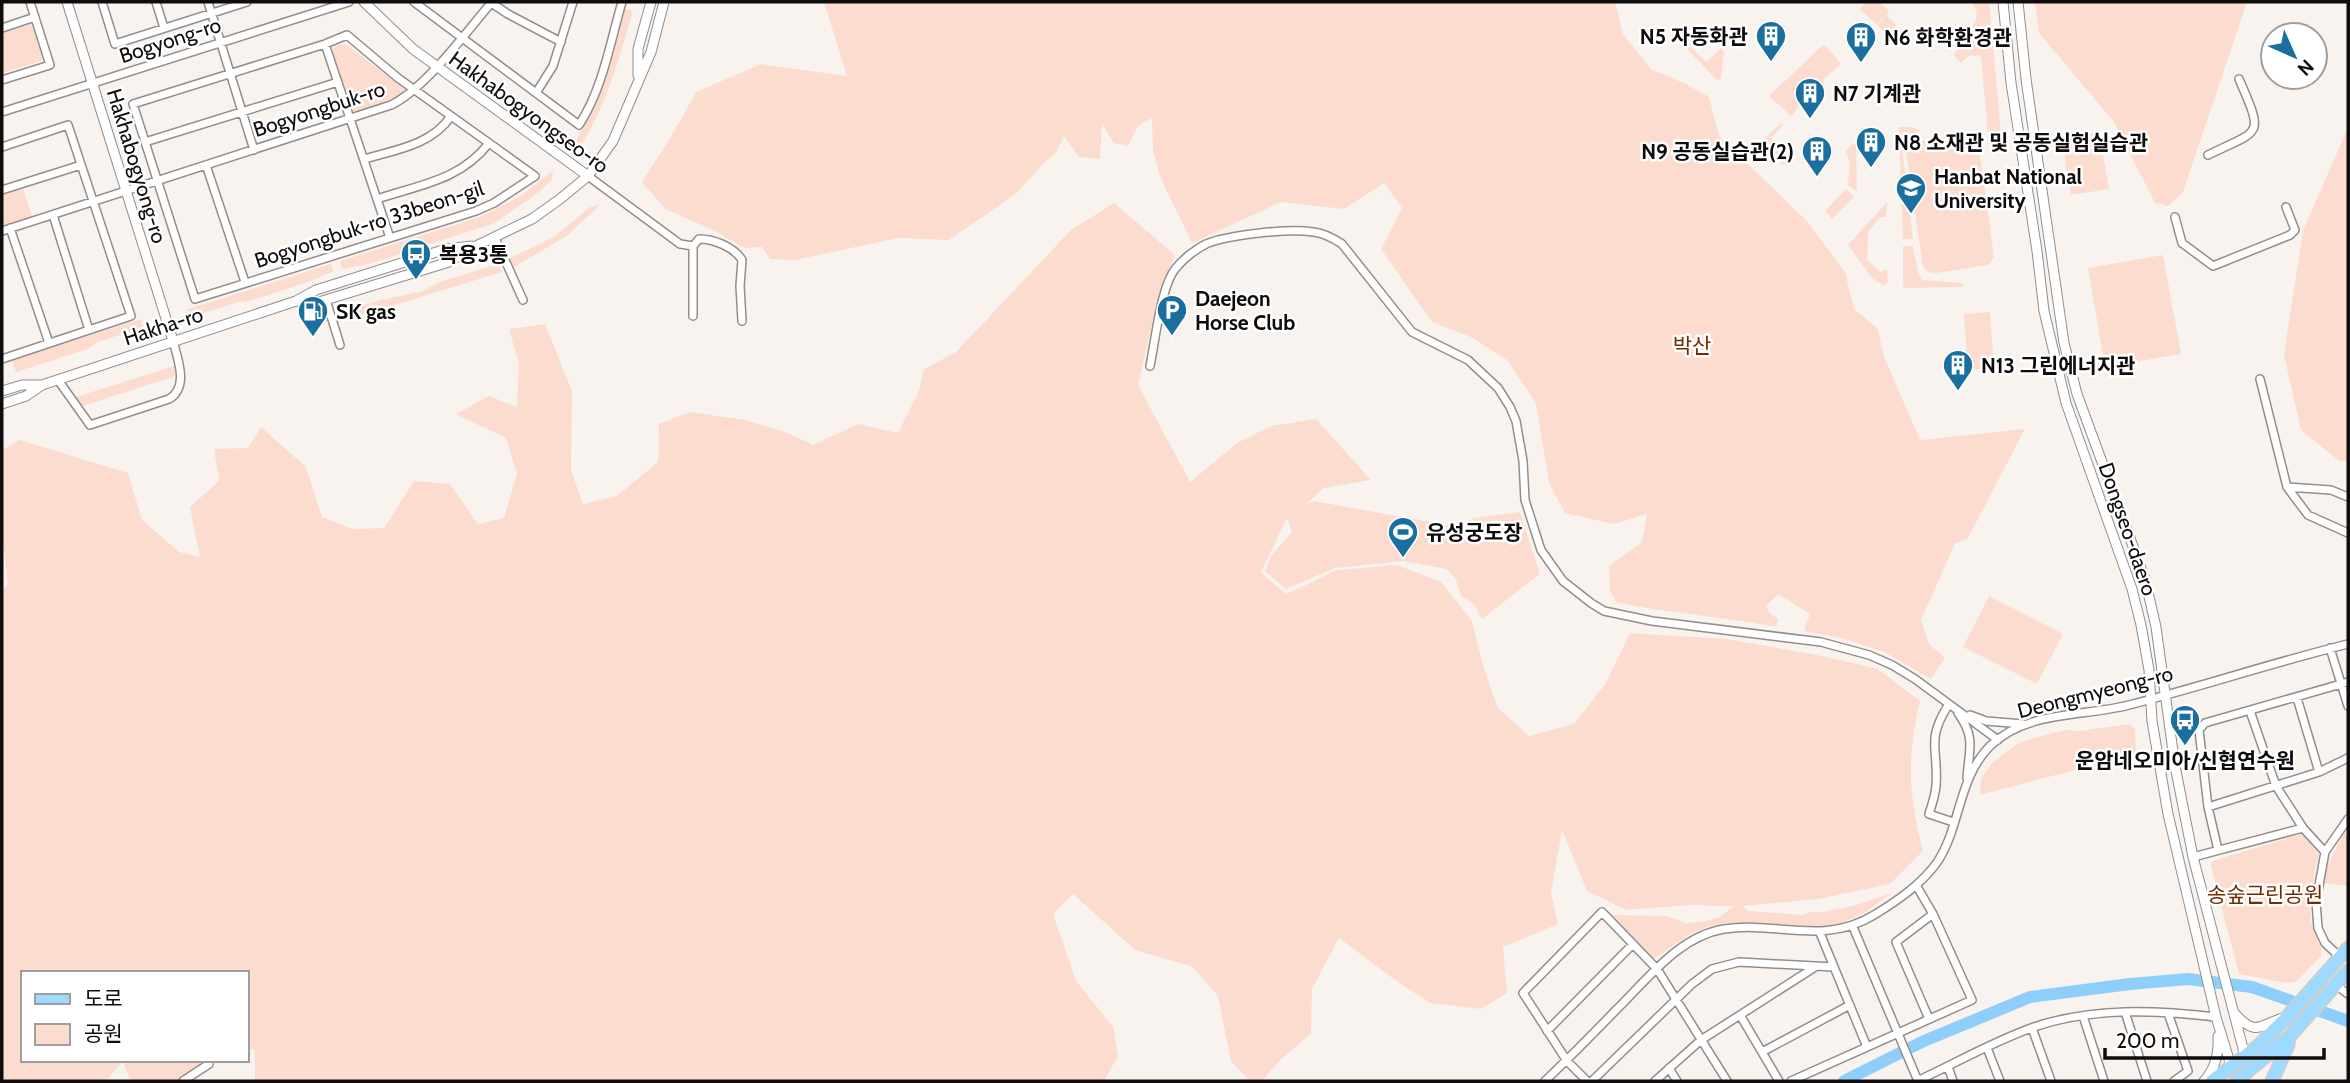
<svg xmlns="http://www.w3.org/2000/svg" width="2350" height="1083" font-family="Cabin,'Noto Sans KR',sans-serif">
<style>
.green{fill:#fcdcce}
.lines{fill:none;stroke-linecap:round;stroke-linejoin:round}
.river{stroke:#8ecefb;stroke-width:12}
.minor-casing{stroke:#938e8b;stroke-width:10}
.tertiary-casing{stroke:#938e8b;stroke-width:11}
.primary-casing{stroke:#cfcece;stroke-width:15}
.minor{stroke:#fff;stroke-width:7}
.tertiary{stroke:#fff;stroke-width:9}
.primary{stroke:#9ed9ff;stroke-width:12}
.labels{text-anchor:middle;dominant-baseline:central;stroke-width:5;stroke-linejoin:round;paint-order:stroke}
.poi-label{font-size:21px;font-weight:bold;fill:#0e0c0c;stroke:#fff;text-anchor:start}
.street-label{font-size:21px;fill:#0e0c0c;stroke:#fff}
.park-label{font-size:21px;fill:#752a00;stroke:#fff}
</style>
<rect width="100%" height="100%" fill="#f9f3f0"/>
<path class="green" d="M824 2H1615L1623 34 1651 69 1686 84 1709 97 1719 136 1807 221 1845 272 1854 309 1877 328 1885 359 1920 440 2025 429 1968 538 1955 544 1921 620 1929 644 1945 658 1931 679 1884 652 1845 639 1804 631 1810 614 1778 594 1766 606 1769 613 1778 619 1776 627C1723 616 1669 614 1616 602L1610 591 1609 566 1642 542 1647 514 1614 524 1565 513 1549 483 1536 403 1507 360 1471 337 1432 322 1381 249 1402 208 1384 183 1344 209 1281 202 1192 243 1161 179 1153 150 1152 118 1138 126 1128 146 1114 143 1102 124 1100 159 1079 157 1064 136 1056 153 1043 164 1017 193 949 240 898 238 795 260 770 259 762 247 744 248 713 230 665 209 642 182 672 135 696 92 761 64 847 76Z
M1867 2H1880L1889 11 1887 15 1896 25 1890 37 1877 25 1886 15 1876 24 1860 9Z
M1972 2H1989L2001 132 1988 134 1981 57 1970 55 1961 63 1953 55 1959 47 1955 43C1968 31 1985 20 1972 2Z
M2035 2H2247L2183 192 2168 206 2155 203 2114 122 2039 33Z
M623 8 633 11C619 58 607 105 580 147L572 148 591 113 602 85Z
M31 24 44 56 41 61 2 73V33Z
M1692 38 1695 41 1690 46 1706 62 1721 48 1724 52 1721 79 1717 80 1685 47Z
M343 44 347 45 404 89 400 99 356 115 351 114 331 53 335 46Z
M1823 45 1826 46 1841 64 1823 80 1824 85 1817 93 1812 91 1791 116 1769 96Z
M1781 123 1783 125 1771 138 1790 158 1783 165 1768 150 1772 146 1765 138Z
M1899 127H1912L1921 131C1912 134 1904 137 1902 148L1913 239H1903Z
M2348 128V461H2339L2301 430 2284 355 2303 230Z
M2099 132 2109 189 2071 195 2062 139Z
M1968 133 1978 140 1994 257 1988 265 1936 273 1928 272 1923 266 1906 152 1909 146 1917 142Z
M1853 144H1856L1857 191 1848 185 1850 163 1846 151Z
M553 171 552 180 539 192 495 223 372 263 342 269 340 261 480 217 519 197Z
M23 189 33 218 2 228V195Z
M1846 189 1854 197 1832 219 1825 211Z
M1887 202 1886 217H1881L1868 232 1867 260 1881 272 1887 269 1888 282 1884 286 1872 278 1848 245Z
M1114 203 1175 255 1156 306 1138 385 1190 482 1237 443 1271 426 1316 419 1371 480 1324 488 1306 504 1314 501 1462 528 1473 518 1520 512 1540 574 1482 619 1474 604 1461 596 1456 580 1447 569 1403 561 1335 568 1286 589 1265 571 1271 556 1292 532 1287 518 1261 572 1286 594 1337 570 1397 565 1441 582 1472 621 1483 666 1498 708 1529 736 1574 724 1606 683 1630 633 1726 639 1822 656 1878 669 1920 701C1907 758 1908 794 1923 851L1890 884 1818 899 1743 906 1748 911 1803 915 1811 912H1821L1853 906 1892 893 1866 912 1838 925 1819 927 1726 923 1707 927 1690 934 1654 959 1609 915 1667 916 1685 923 1702 922 1720 917 1734 906 1690 905 1626 910 1587 891 1562 830 1551 893 1558 924 1503 947 1507 993 1481 1009 1430 1003 1395 980 1339 938 1312 989 1311 1034 1279 1061 1262 1081H1250L1231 1061 1218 996 1193 967 1135 950 1073 894 1053 914 1076 981 1113 1027 1118 1056 1104 1081H255V1050L247 1048V973H23V1060H204L186 1081H130L123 1061 106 1081H2V591L8 584 2 535V450L20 440 128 473 142 520 179 552 200 557 190 507 219 481 214 449 248 448 261 427 306 467 322 517 352 529 384 528 414 481 450 484 478 524 504 518 517 474 506 438 456 414 489 396 517 407 519 364 509 329 545 324 572 391 571 470 583 504 617 496 658 462 659 424 690 412 745 420 788 433 813 445 858 424 898 433 919 391 923 370 956 352 1071 230Z
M600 205 567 236 512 268 508 259 554 237 590 207Z
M1903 246H1913L1918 273 1922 280 1963 283 1964 287 1906 288 1903 286Z
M2163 255 2181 354 2105 367 2088 268Z
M331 264 334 271 311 281 250 301 239 302 196 315 185 310Z
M498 264 502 272 336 323 334 315 377 301 423 291 439 282Z
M1990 312 1994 368 1968 370 1964 314Z
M142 319 143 327 98 342 88 349 16 372 12 360Z
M174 366 175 376 77 408 73 398Z
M1989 596 2063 634 2037 684 1963 647Z
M2129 724 2135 729 2136 754 1980 795 1981 779 1992 763 2020 742 2065 730 2080 731Z
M2344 833 2348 837V886L2323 883 2326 868Z
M2302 834 2319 855 2315 869 2310 903 2311 922 2321 948V956L2297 981 2286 983 2239 974 2211 866 2212 861Z"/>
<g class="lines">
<path class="river" d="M1844 1081 1924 1041 2030 997 2130 984 2188 979 2252 987 2348 1021"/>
<g class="minor-casing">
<path id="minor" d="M102 2 115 44 247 2
M156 2 164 28
M208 2 254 150
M414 2 579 125C603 88 610 43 622 2
M490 2 508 14 561 42
M2 28 35 17
M347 35 398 78 535 176 494 203 476 211 195 299 133 104 325 44Z
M325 44 390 238
M2 80 50 65 30 2
M536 93 553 66 573 2
M2 112 349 2
M145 142 338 82
M2 147 68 125 131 316 2 359
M2208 155C2262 129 2264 137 2239 79
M364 159C395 150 432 145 451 116
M206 165 245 282
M588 176 680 244 693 246
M2 190 81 165
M377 199C419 185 461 180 489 143
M53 215 89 330
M2175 217 2182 243 2213 266 2290 235 2295 230 2286 207
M10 228 49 343
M2 231 391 105C426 88 466 32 492 2
M495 238 523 300
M326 300 340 345
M693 316V246L699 239C714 239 734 247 742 260L740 286 742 321
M1150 366C1155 342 1161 285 1176 268 1183 259 1196 249 1206 244 1227 235 1290 228 1313 232 1324 233 1333 238 1342 244L1412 332 1468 360 1498 388 1510 407 1516 421 1523 461 1525 500 1541 550 1563 581 1591 603 1604 611 1652 621 1821 642 1869 655 1892 665 1915 679 1998 740
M2260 379 2287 487 2308 515 2348 533
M58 380 90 425 169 399C189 387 178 360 173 341
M2287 487 2331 490 2348 497
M2330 648 2348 706
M2297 698 2319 772
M1949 704C1925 741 1939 749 1936 786 1935 796 1932 805 1929 814L1953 822
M2250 711 2276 786 2303 828 2325 852
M1958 713C1976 738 1969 749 1967 778
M1970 715 1986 721 2023 724
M2208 807 2319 772 2348 758
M2218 850 2208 807 2199 730 2205 723 2348 682
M2193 857 2303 828
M1853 927 1918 1081
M1820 933 1867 1047
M2340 957 2325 943 2318 928 2316 902 2325 852 2348 819
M2336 985 2348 994
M2125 1012 2147 1081
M2168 1013 2188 1071 2174 1081
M1740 1015 1779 1081
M2083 1016 2104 1081
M1929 1019 1896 942 1933 914
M2032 1028 2051 1081
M1547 1031 1633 944
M1987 1048 2000 1081
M1762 1052 1850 1005
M1948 1067 1953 1081
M1669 1068 1677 1081
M183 1081 209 1064
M1545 1081C1569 1058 1593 1034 1616 1010 1647 980 1679 936 1724 929 1778 921 1823 946 1874 915 1897 901 1922 884 1938 861 1961 825 1958 778 1990 746 2027 710 2083 717 2129 705 2203 686 2275 662 2348 644
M1587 1081 1567 1061 1523 993 1602 912 1657 969 1727 1081
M1592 1081 1692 984 1712 969 1739 962 1834 967
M1655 1081 1701 1040 1815 967
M1791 1081 1972 1000 1933 914 1916 885
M1917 1081C1956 1063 1994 1041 2034 1027 2093 1007 2156 1010 2216 1017"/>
</g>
<g class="tertiary-casing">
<path id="tertiary" d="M67 2 173 341
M364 2 413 49 588 176
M2003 2 2011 83 2037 251 2044 311 2066 403 2132 589 2141 625 2149 670 2152 721 2168 814 2216 1017 2231 1066
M2018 2 2026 79 2064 343 2077 394 2145 579 2156 627 2175 766 2193 857 2245 1056
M638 75V49L651 2
M296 301 319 302 449 262 476 246 532 219 560 199 588 176 613 141 651 52 664 2
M2 391 22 385H42
M2 404 26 396 42 385 296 301 316 290 446 249 471 246
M2235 1014C2257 1038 2260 1024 2286 1017
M2204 1081C2216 1068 2219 1053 2218 1036"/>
</g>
<g class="primary-casing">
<path id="primary" d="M2212 1081 2258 1046 2287 1017 2348 948
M2236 1081 2289 1037 2348 971
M2272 1081 2288 1045 2289 1037"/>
</g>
<use href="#minor" class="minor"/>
<use href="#tertiary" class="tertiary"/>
<use href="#primary" class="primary"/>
</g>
<defs>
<g id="building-pin" transform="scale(1.575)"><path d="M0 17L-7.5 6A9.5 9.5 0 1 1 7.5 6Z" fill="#1a6f9f" stroke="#fff"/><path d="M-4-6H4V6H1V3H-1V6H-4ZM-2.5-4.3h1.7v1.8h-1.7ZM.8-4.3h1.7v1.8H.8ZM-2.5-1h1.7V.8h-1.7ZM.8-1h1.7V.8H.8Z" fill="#fff"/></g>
<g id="university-pin" transform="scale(1.575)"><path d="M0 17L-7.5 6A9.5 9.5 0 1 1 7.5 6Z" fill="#1a6f9f" stroke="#fff"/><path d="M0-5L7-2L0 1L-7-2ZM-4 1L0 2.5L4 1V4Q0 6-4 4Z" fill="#fff"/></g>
<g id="bus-pin" transform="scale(1.575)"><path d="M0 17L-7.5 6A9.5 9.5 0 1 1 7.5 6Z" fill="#1a6f9f" stroke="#fff"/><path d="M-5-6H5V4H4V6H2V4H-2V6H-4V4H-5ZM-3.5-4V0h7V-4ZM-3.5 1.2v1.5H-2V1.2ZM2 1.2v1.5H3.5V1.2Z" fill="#fff"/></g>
<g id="parking-pin" transform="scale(1.575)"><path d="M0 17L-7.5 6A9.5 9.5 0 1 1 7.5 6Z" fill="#1a6f9f" stroke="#fff"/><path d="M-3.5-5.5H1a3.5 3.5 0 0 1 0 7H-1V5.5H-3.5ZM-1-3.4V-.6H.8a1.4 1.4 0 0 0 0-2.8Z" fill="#fff"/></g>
<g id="fuel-pin" transform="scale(1.575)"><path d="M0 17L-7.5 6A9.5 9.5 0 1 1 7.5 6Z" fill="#1a6f9f" stroke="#fff"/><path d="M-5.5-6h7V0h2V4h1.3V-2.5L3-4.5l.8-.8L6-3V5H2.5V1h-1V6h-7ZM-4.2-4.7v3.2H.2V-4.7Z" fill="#fff"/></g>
<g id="stadium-pin" transform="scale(1.575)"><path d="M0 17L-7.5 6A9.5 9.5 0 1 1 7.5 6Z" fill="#1a6f9f" stroke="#fff"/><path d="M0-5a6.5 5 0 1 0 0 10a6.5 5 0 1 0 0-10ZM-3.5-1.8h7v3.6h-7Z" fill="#fff"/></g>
</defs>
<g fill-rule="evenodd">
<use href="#building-pin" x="1771" y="36"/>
<use href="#building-pin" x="1861" y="37"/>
<use href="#building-pin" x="1810" y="93"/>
<use href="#building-pin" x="1871" y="142"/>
<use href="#building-pin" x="1817" y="151"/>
<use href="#university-pin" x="1911" y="188"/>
<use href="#bus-pin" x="416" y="254"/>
<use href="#parking-pin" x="1172" y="310"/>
<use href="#fuel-pin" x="313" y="311"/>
<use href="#building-pin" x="1958" y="365"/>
<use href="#stadium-pin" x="1403" y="532"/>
<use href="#bus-pin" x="2185" y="720"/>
</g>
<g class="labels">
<g class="poi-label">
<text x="1748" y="36" text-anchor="end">N5 자동화관</text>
<text x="1884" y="37">N6 화학환경관</text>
<text x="1833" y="93">N7 기계관</text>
<text x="1894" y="142">N8 소재관 및 공동실험실습관</text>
<text x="1794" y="151" text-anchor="end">N9 공동실습관(2)</text>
<text x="1934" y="176">Hanbat National<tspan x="1934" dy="24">University</tspan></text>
<text x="439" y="254">복용3통</text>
<text x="1195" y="298">Daejeon<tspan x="1195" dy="24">Horse Club</tspan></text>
<text x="336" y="311">SK gas</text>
<text x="1981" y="365">N13 그린에너지관</text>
<text x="1426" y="532">유성궁도장</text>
<text x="2185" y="760" text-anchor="middle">운암네오미아/신협연수원</text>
</g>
<g class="street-label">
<text transform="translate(170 40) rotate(-18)">Bogyong-ro</text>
<text transform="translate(319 109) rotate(-18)">Bogyongbuk-ro</text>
<text transform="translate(529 112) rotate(36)">Hakhabogyongseo-ro</text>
<text transform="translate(137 166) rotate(73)">Hakhabogyong-ro</text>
<text transform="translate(369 224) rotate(-18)">Bogyongbuk-ro 33beon-gil</text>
<text transform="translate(163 326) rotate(-18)">Hakha-ro</text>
<text transform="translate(2128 529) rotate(71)">Dongseo-daero</text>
<text transform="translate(2095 692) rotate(-14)">Deongmyeong-ro</text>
</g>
<g class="park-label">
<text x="1692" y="345">박산</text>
<text x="2265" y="894">송숲근린공원</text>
</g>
</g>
<rect width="2350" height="1083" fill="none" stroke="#0e0c0c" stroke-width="7"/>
<rect x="21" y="971" width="228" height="91" fill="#ffffff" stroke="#9f9e9e" stroke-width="2"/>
<rect x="35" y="994" width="35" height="10" fill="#9ed9ff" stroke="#9f9e9e" stroke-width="2"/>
<text x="84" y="1006" font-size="21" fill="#0e0c0c">도로</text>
<rect x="35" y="1024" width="35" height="21" fill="#fcdcce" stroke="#9f9e9e" stroke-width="2"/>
<text x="84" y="1041" font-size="21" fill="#0e0c0c">공원</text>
<g transform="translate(2294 56) rotate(135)"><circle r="33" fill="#ffffff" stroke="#9f9e9e" stroke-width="2"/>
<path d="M0-5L12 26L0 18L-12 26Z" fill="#1a6f9f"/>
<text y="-10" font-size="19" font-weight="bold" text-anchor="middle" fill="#0e0c0c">N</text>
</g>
<path d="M2105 1048v10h219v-10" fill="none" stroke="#0e0c0c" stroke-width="3.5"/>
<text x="2116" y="1048" font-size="21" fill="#0e0c0c" stroke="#ffffff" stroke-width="5" paint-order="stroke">200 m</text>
</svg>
